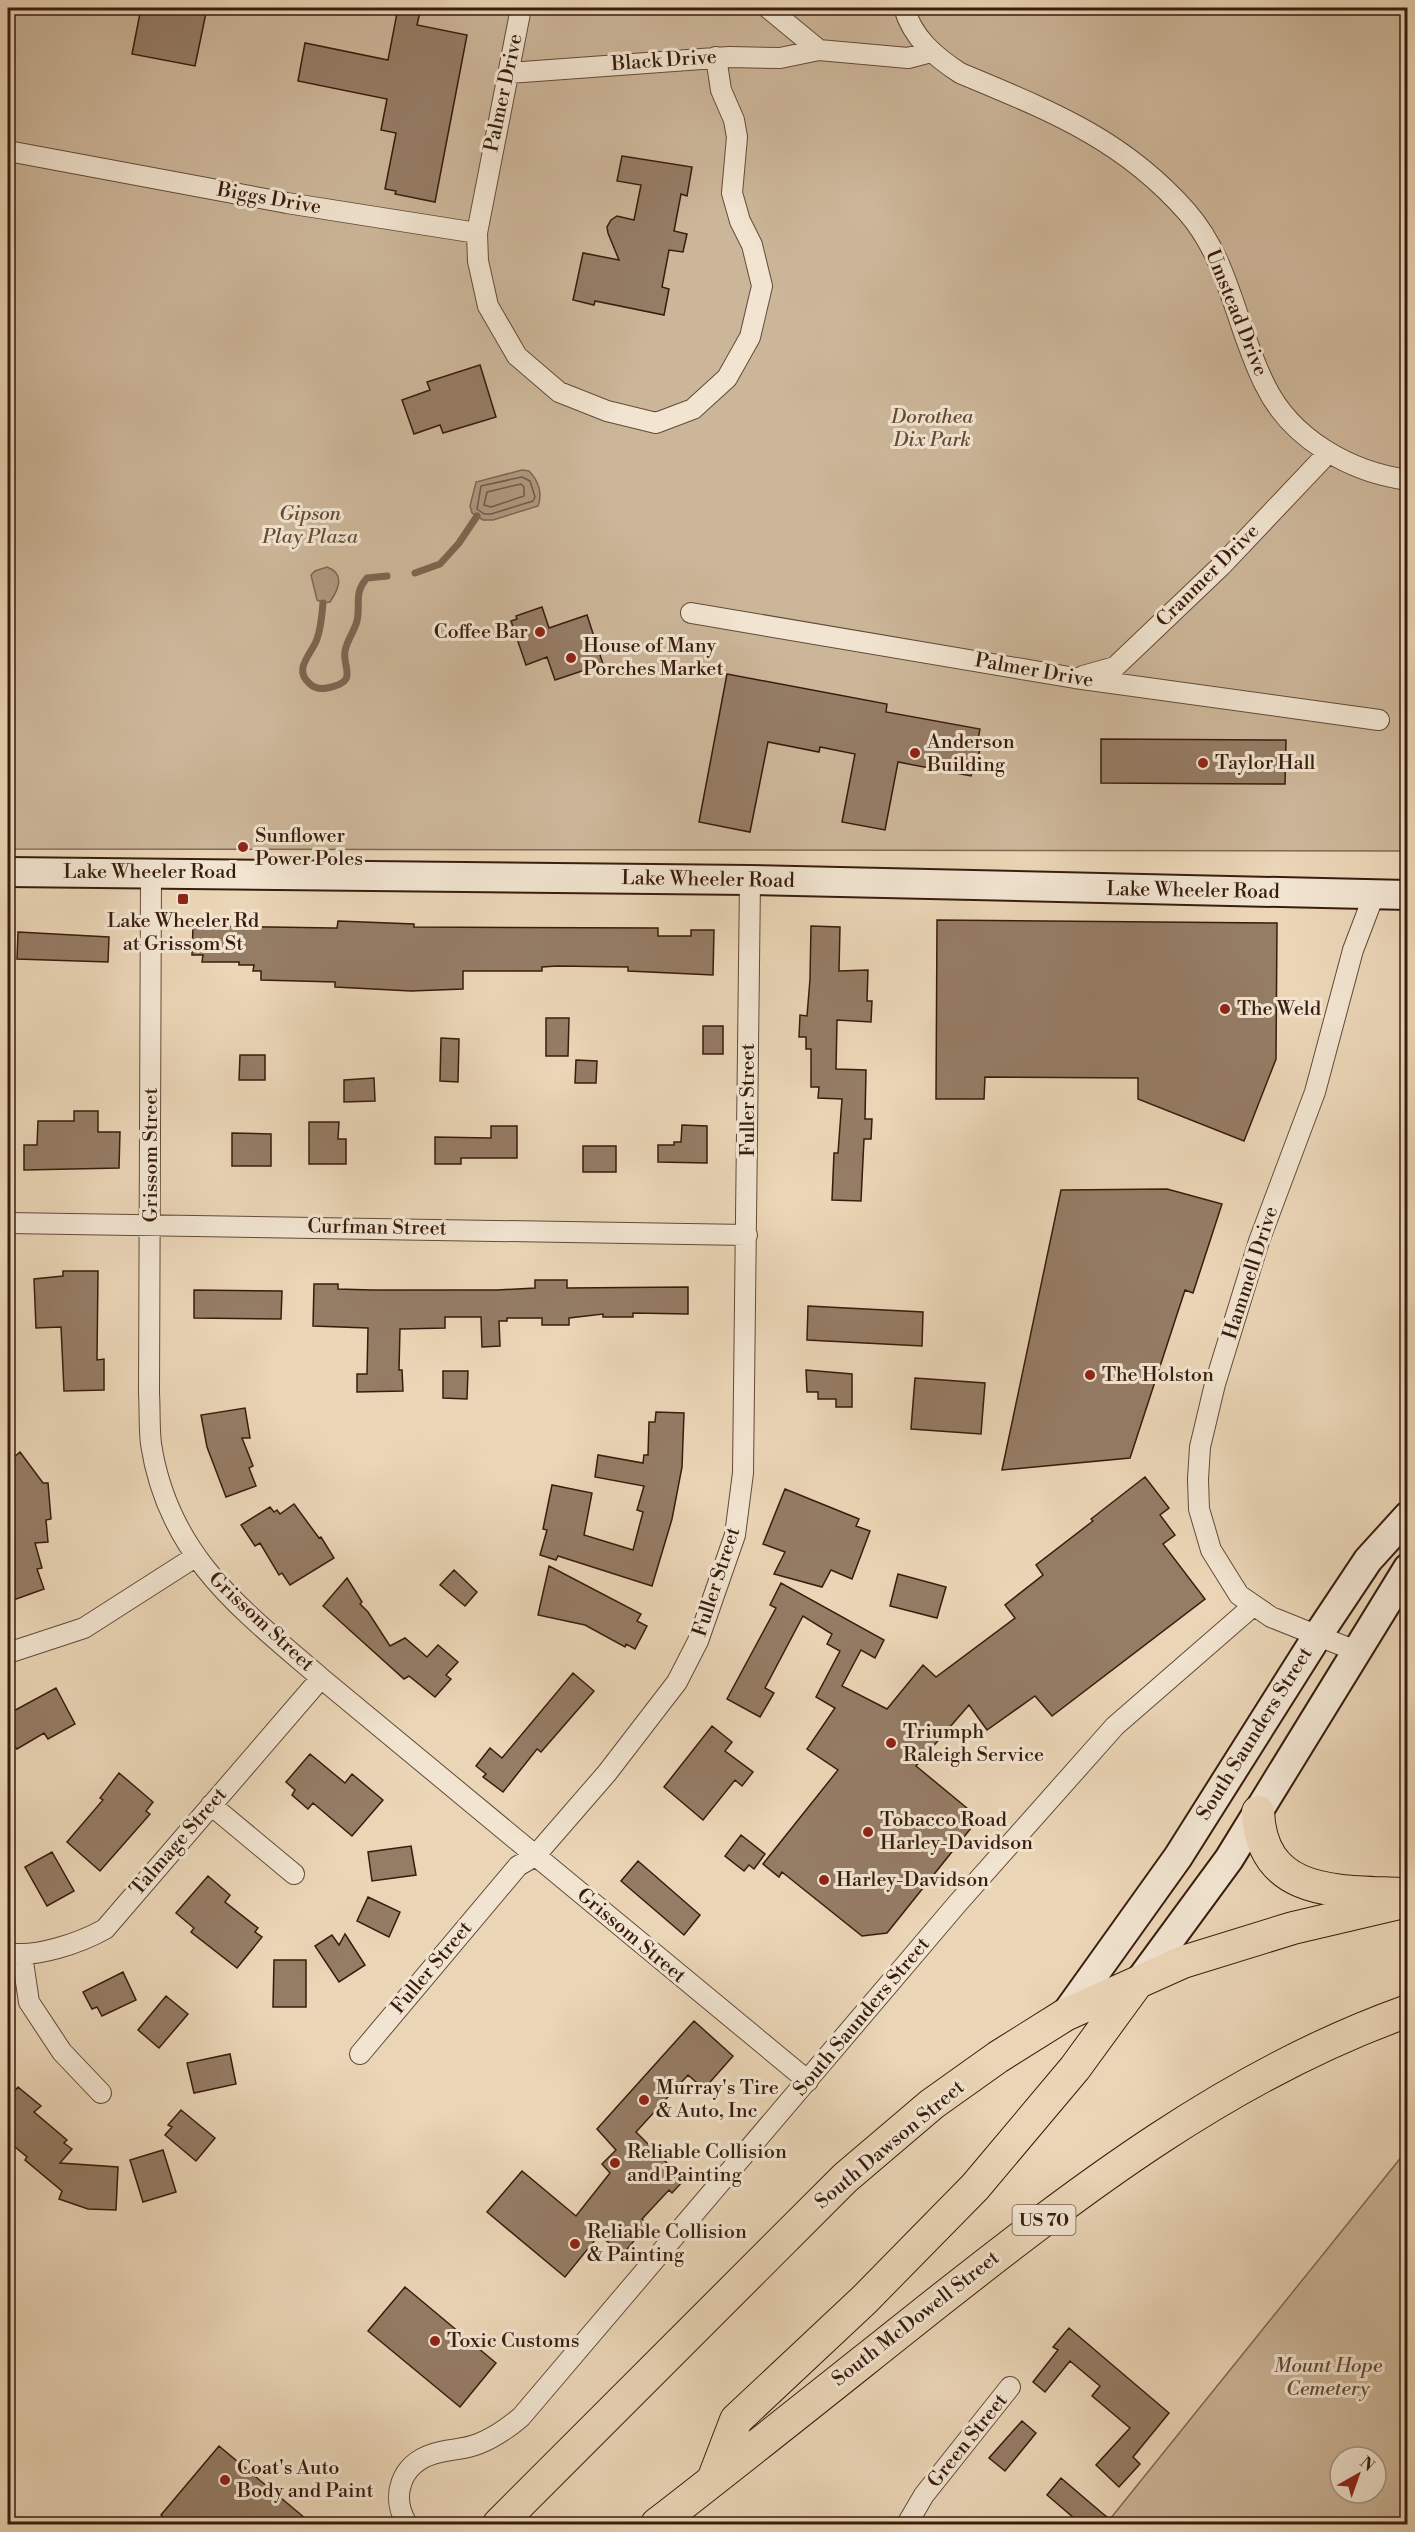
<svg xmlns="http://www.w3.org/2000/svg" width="1415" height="2532" font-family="'Libre Bodoni',serif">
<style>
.green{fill:#ccb699;stroke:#826953;stroke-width:1.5;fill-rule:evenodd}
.water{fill:#ad967d;stroke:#7e6550;stroke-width:1.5}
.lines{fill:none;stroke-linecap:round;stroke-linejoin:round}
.shore{stroke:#725945;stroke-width:1.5}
.stream{stroke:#7e6550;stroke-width:7}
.building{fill:#957c65;stroke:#381c0d;stroke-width:1.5}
.street-casing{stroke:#644a37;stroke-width:22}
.secondary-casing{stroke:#381c0d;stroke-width:32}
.primary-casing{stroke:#381c0d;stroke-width:34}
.street{stroke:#f1e4d0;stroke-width:20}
.secondary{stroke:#f1e4d0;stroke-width:28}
.primary{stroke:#ead5b6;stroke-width:32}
.poi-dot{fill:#8f2418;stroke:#f1e4d0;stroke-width:2}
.labels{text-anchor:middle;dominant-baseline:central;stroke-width:6;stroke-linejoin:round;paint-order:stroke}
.shield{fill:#f1e4d0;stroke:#705848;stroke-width:1.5}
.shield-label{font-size:18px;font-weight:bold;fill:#381c0d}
.street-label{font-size:20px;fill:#381c0d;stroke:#f1e4d0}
.park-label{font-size:20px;font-style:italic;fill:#644a37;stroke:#f1e4d0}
.poi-label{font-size:20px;fill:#381c0d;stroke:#f1e4d0;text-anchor:start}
</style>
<rect width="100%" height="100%" fill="#ead5b6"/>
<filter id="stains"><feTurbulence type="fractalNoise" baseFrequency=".00333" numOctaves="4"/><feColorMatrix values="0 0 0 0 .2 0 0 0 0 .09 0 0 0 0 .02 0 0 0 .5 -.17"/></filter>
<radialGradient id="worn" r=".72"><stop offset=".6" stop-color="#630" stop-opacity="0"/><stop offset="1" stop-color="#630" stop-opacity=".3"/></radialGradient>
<path class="green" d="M8 8H1407V851L8 849Z
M1407 2150V2524H1106ZM1340 2457H1376V2493H1340Z"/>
<path class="water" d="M522 470 529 471C538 480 543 493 538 506L493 520H483L472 513 470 506 476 482Z
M327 567C346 574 338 590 330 602L323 603 317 600 311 575 315 571Z"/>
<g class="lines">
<path class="shore" d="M522 477 530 481 535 497 533 501 491 514H484L477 509 481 486Z
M521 484 524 487V496L491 507 484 505 487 492Z"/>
<path class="stream" d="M415 573 440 564 459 543 477 516
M323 603C322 616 321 628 317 639 312 654 292 669 310 684 314 688 321 689 327 688 360 682 342 668 345 651 347 640 354 632 357 621 361 604 353 594 367 578L387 576"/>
</g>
<path class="building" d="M141 8H207L195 66 132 54Z
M398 8H421L417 25 467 35 435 202 395 194 396 191 385 189 396 133 381 130 387 99 298 81 305 43 388 60Z
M622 156 692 167 687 196 681 194 674 231 687 234 683 252 669 250 662 287 669 289 664 315 595 301 594 305 573 300 583 253 619 260 608 233 607 227 611 220 617 216 634 220 641 185 617 181Z
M480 365 496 417 443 433 440 425 414 434 402 400 430 390 427 382Z
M542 607 549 628 587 615 603 664 555 680 547 657 526 665 511 621 517 619 516 616Z
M727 674 887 704 886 712 980 729 978 739H982L976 768H973L971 776 898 762 885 830 842 822 855 754 820 747 819 752 768 742 750 832 699 822Z
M1101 739 1286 740 1285 784 1101 783Z
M937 920 1277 923 1276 1059 1244 1141 1138 1099V1078L985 1077 984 1099H936Z
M338 921 414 924V927L658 928V936H691V930H714L713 975 628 971V967L557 966 542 967V971H463V989L411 991 335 987V982L261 980V971H253L254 965H239V962H202L203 955H192L193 926 334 928H337Z
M811 926 840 927 839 971 868 970 867 1001H872L871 1022 837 1020 836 1069 866 1070 865 1119H872L871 1139H864L861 1201 832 1200 834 1153H838L842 1099 818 1098 819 1087H811V1049H806V1037H799L800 1015 807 1016 810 979Z
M18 932 109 937 108 962 17 959Z
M546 1018H569L568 1056H546Z
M703 1026H723V1054H703Z
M441 1038 459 1039 458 1082 440 1081Z
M240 1055H265V1080H239Z
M576 1060 597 1061 596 1083H575Z
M374 1078 375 1101 344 1102V1080Z
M74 1111H98V1132H120L119 1168 24 1170V1145H37L38 1121H74Z
M309 1122H339L338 1139H346V1164H309Z
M682 1125 707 1126V1163L658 1162V1145H674V1142H681Z
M491 1126H517V1158H461V1164H435V1137L491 1138Z
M232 1133 271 1134V1166H232Z
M583 1146H616V1172H583Z
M1167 1189 1222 1204 1193 1293 1185 1290 1130 1458 1002 1470 1061 1190Z
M63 1271H98L97 1360 104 1359V1390L64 1391 61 1327 36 1328 34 1279 63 1276Z
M535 1280H567V1288L688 1287V1314L633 1313V1317H603V1314L569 1318V1325H542V1318H507V1321H499L500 1346 482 1347 481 1317H445V1328L400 1329 399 1370H402L403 1391 357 1392V1374H367L368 1328 313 1326 314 1284H338V1289L372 1290H497L535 1288Z
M194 1290 282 1291 281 1319 194 1318Z
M808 1306 923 1312 922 1346 807 1340Z
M806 1370 852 1374V1407H836V1399H818V1392H807Z
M443 1371H468L467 1399 443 1398Z
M915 1378 985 1383 981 1434 911 1429Z
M245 1408 250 1438H242L253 1466 249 1468 256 1486 226 1497 207 1447 201 1415Z
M656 1412 684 1413 682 1467 672 1519 652 1586 558 1556 556 1560 540 1555 547 1530 543 1529 552 1485 592 1493 584 1535 633 1550 643 1512 637 1510 644 1486 595 1477 598 1455 643 1463 644 1455H648L649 1422H655Z
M20 1452 43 1483H48L51 1519 46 1520 48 1542 35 1543 42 1568 37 1569 44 1589 8 1602V1462Z
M1145 1477 1169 1508 1160 1515 1175 1535 1163 1544 1205 1599 1052 1716 1035 1696 987 1730 969 1705 916 1766 979 1818 887 1933 862 1936 782 1872 779 1877 763 1864 838 1770 807 1749 835 1708 816 1697 840 1651 827 1644 832 1634 803 1616 765 1688 774 1693 760 1717 727 1699 776 1608 770 1605 781 1583 884 1640 875 1658 861 1650 842 1686 887 1709 923 1665 936 1677 1015 1618 1005 1605 1043 1575 1036 1565 1093 1521 1091 1519Z
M785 1489 859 1519 856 1526 870 1531 852 1579 831 1570 822 1587 774 1574 785 1552 763 1544Z
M294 1504 319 1538 321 1537 334 1558 290 1585 282 1573 279 1575 260 1543 255 1546 241 1525 270 1507 274 1512 277 1510 280 1514Z
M549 1566 641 1614 637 1621 647 1626 635 1649 626 1644 625 1647 585 1625 538 1615Z
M454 1570 477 1592 465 1606 440 1585Z
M898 1574 946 1587 937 1618 890 1606Z
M347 1578 362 1602 360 1604 368 1612 390 1646 405 1638 427 1657 438 1645 458 1662 446 1675 451 1679 435 1697 409 1676 404 1679 323 1606Z
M573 1673 594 1691 541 1752 537 1749 503 1792 483 1777 486 1774 476 1766 490 1748 502 1758Z
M56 1688 75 1724 48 1739 44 1733 17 1749 14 1746 8 1749V1714Z
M712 1726 732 1742 725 1751 753 1772 742 1786 735 1780 703 1820 664 1787Z
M310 1754 345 1783 352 1774 383 1800 352 1836 313 1803 308 1809 292 1795 295 1790 286 1782Z
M119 1773 153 1802 146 1811 150 1814 100 1871 67 1842 103 1800 100 1798Z
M741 1835 765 1854 754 1869 749 1865 744 1871 725 1856Z
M411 1846 416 1875 372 1881 368 1852Z
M52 1852 74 1891 47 1906 25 1867Z
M638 1861 700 1915 684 1935 621 1881Z
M208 1876 230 1895 225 1902 258 1928 255 1932 262 1937 237 1968 191 1932 194 1928 176 1913Z
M368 1897 400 1912 389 1937 357 1921Z
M345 1934 365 1965 339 1982 315 1946 332 1935 339 1945Z
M274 1960H306V2007H273Z
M123 1972 136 2000 102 2016 97 2007 92 2009 83 1992Z
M166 1996 188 2014 159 2048 138 2030Z
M694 2021 733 2056 704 2089 688 2075 636 2132 684 2180 672 2193 669 2190 642 2219 648 2224 623 2254 599 2235 565 2277 487 2212 522 2171 576 2216 610 2173 602 2164 616 2150 597 2129Z
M230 2054 236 2084 194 2093 187 2063Z
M18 2087 41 2106 34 2112 67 2140 64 2143 72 2149 60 2163 118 2167 116 2210 88 2209 59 2199 62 2191 25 2160 27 2157 8 2141V2099Z
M181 2110 215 2138 196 2161 165 2135 172 2127 168 2125Z
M163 2150 176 2192 143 2202 130 2160Z
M405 2287 496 2363 460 2407 368 2331Z
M1069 2328 1169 2413 1133 2457 1140 2464 1119 2487 1096 2465 1130 2428 1092 2396 1100 2386 1070 2361 1045 2392 1033 2382 1058 2350 1053 2347Z
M1022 2421 1036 2433 1005 2471 989 2458Z
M219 2446 312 2524H172L161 2515Z
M1061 2478 1102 2513 1116 2524H1081L1047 2495Z"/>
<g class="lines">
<g class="street-casing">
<path id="street" d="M768 8 819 50 908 58 931 52
M904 8C913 38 934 56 960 73 1048 110 1122 138 1187 212 1230 261 1236 328 1265 385 1291 439 1350 472 1408 480
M509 73 729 57 780 58 819 50
M8 151 287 203 477 233 521 8
M477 233 478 261 488 306 517 356 559 392 607 411 656 423 693 409 727 378 750 337 762 286 752 245 740 221 732 193 737 137 734 120 721 90 716 57
M691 613 1075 678 1379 720
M1083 676 1115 667 1221 566 1328 453
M151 872 149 1393C150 1410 149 1427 151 1444 168 1556 242 1610 321 1678L808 2081
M8 1223 747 1235
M1356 1651 1271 1617 1239 1595 1211 1550 1199 1509 1198 1479 1200 1447 1215 1384 1259 1241 1315 1092 1353 950 1374 895
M8 1653 84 1628 195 1557
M211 1805 294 1874
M8 1953C36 1958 80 1943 105 1929L321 1678
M22 1955 29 2002 62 2052 101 2093
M360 2054 518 1866 535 1856 607 1773 677 1682 698 1641 735 1535 743 1473 750 880
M407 2524C390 2496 401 2464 433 2454 448 2449 463 2450 478 2444 494 2438 508 2428 521 2417L957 1904 1115 1726 1253 1606
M907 2524 924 2495 1010 2387"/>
</g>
<g class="secondary-casing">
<path id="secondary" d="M8 872 750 880 1408 895
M1138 1983 1229 1859 1408 1568
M1065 2015 1178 1857 1318 1635 1368 1560 1408 1516"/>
</g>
<g class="primary-casing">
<path id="primary" d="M1258 1812C1262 1896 1336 1891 1400 1894
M713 2480 736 2420 864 2300 975 2187 1075 2068 1137 1983
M499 2524 845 2178 932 2104 998 2057 1065 2015 1183 1962 1293 1928 1408 1901
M657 2524C750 2452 842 2378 934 2305 1080 2190 1230 2074 1408 2011"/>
</g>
<use href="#street" class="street"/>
<use href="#secondary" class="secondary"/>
<use href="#primary" class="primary"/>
</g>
<g class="poi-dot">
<circle cx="540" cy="632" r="6"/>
<circle cx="571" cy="658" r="6"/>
<circle cx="915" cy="753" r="6"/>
<circle cx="1203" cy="763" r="6"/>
<circle cx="243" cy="847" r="6"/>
<rect x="177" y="893" width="12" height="12" rx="3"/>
<circle cx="1225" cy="1009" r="6"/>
<circle cx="1090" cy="1375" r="6"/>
<circle cx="891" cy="1743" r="6"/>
<circle cx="868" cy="1832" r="6"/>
<circle cx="824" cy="1880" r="6"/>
<circle cx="644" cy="2100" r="6"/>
<circle cx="615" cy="2163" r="6"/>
<circle cx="575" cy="2244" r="6"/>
<circle cx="435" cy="2341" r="6"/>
<circle cx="225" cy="2480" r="6"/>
</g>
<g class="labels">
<rect class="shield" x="1012.5" y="2205" width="63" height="30" rx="4.5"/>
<g class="shield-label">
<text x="1044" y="2220">US 70</text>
</g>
<g class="street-label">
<text transform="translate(664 61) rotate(-4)">Black Drive</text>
<text transform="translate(504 93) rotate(-78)">Palmer Drive</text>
<text transform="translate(269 199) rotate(10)">Biggs Drive</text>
<text transform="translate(1236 313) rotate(68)">Umstead Drive</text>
<text transform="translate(1208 576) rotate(-45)">Cranmer Drive</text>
<text transform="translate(1034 671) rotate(10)">Palmer Drive</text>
<text x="150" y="872">Lake Wheeler Road</text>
<text transform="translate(708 880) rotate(1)">Lake Wheeler Road</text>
<text transform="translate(1193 891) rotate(1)">Lake Wheeler Road</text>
<text transform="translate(748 1100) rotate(-90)">Fuller Street</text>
<text transform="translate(151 1155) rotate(-90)">Grissom Street</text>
<text transform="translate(377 1228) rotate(1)">Curfman Street</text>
<text transform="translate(1251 1273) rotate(-72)">Hammell Drive</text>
<text transform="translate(717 1582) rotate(-72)">Fuller Street</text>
<text transform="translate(261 1622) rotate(43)">Grissom Street</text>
<text transform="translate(1255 1734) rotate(-58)">South Saunders Street</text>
<text transform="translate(179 1842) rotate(-49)">Talmage Street</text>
<text transform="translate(631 1936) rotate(40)">Grissom Street</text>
<text transform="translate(432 1968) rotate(-50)">Fuller Street</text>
<text transform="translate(862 2017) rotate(-50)">South Saunders Street</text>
<text transform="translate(890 2145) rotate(-40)">South Dawson Street</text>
<text transform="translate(916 2319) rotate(-38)">South McDowell Street</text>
<text transform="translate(968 2441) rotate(-51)">Green Street</text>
</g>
<g class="park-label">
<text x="932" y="417">Dorothea<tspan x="932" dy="23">Dix Park</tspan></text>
<text x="310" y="514">Gipson<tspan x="310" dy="23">Play Plaza</tspan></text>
<text x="1328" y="2366">Mount Hope<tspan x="1328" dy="23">Cemetery</tspan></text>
</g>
<g class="poi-label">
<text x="528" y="632" text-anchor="end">Coffee Bar</text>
<text x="583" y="646">House of Many<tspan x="583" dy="23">Porches Market</tspan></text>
<text x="927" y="742">Anderson<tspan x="927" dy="23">Building</tspan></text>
<text x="1215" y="763">Taylor Hall</text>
<text x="255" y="836">Sunflower<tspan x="255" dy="23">Power Poles</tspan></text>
<text x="183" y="921" text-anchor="middle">Lake Wheeler Rd<tspan x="183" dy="23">at Grissom St</tspan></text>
<text x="1237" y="1009">The Weld</text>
<text x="1102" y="1375">The Holston</text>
<text x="903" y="1732">Triumph<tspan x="903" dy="23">Raleigh Service</tspan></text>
<text x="880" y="1820">Tobacco Road<tspan x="880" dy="23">Harley-Davidson</tspan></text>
<text x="836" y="1880">Harley-Davidson</text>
<text x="656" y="2088">Murray's Tire<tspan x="656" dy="23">&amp; Auto, Inc</tspan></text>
<text x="627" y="2152">Reliable Collision<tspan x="627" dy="23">and Painting</tspan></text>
<text x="587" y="2232">Reliable Collision<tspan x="587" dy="23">&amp; Painting</tspan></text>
<text x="447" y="2341">Toxic Customs</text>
<text x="237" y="2468">Coat's Auto<tspan x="237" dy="23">Body and Paint</tspan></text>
</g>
</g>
<rect width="1415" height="2532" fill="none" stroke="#ead5b6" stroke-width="30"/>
<rect x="9" y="9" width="1397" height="2514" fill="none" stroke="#381c0d" stroke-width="3"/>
<rect x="15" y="15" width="1385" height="2502" fill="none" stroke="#381c0d" stroke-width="1.5"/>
<g transform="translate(1358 2475) rotate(40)"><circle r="28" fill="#f1e4d0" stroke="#a79482" stroke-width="1.5"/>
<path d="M0-4.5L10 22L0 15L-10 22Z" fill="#8f2418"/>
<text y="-9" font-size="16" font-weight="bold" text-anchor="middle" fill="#381c0d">N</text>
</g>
<rect width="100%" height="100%" filter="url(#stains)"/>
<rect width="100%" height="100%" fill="url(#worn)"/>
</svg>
